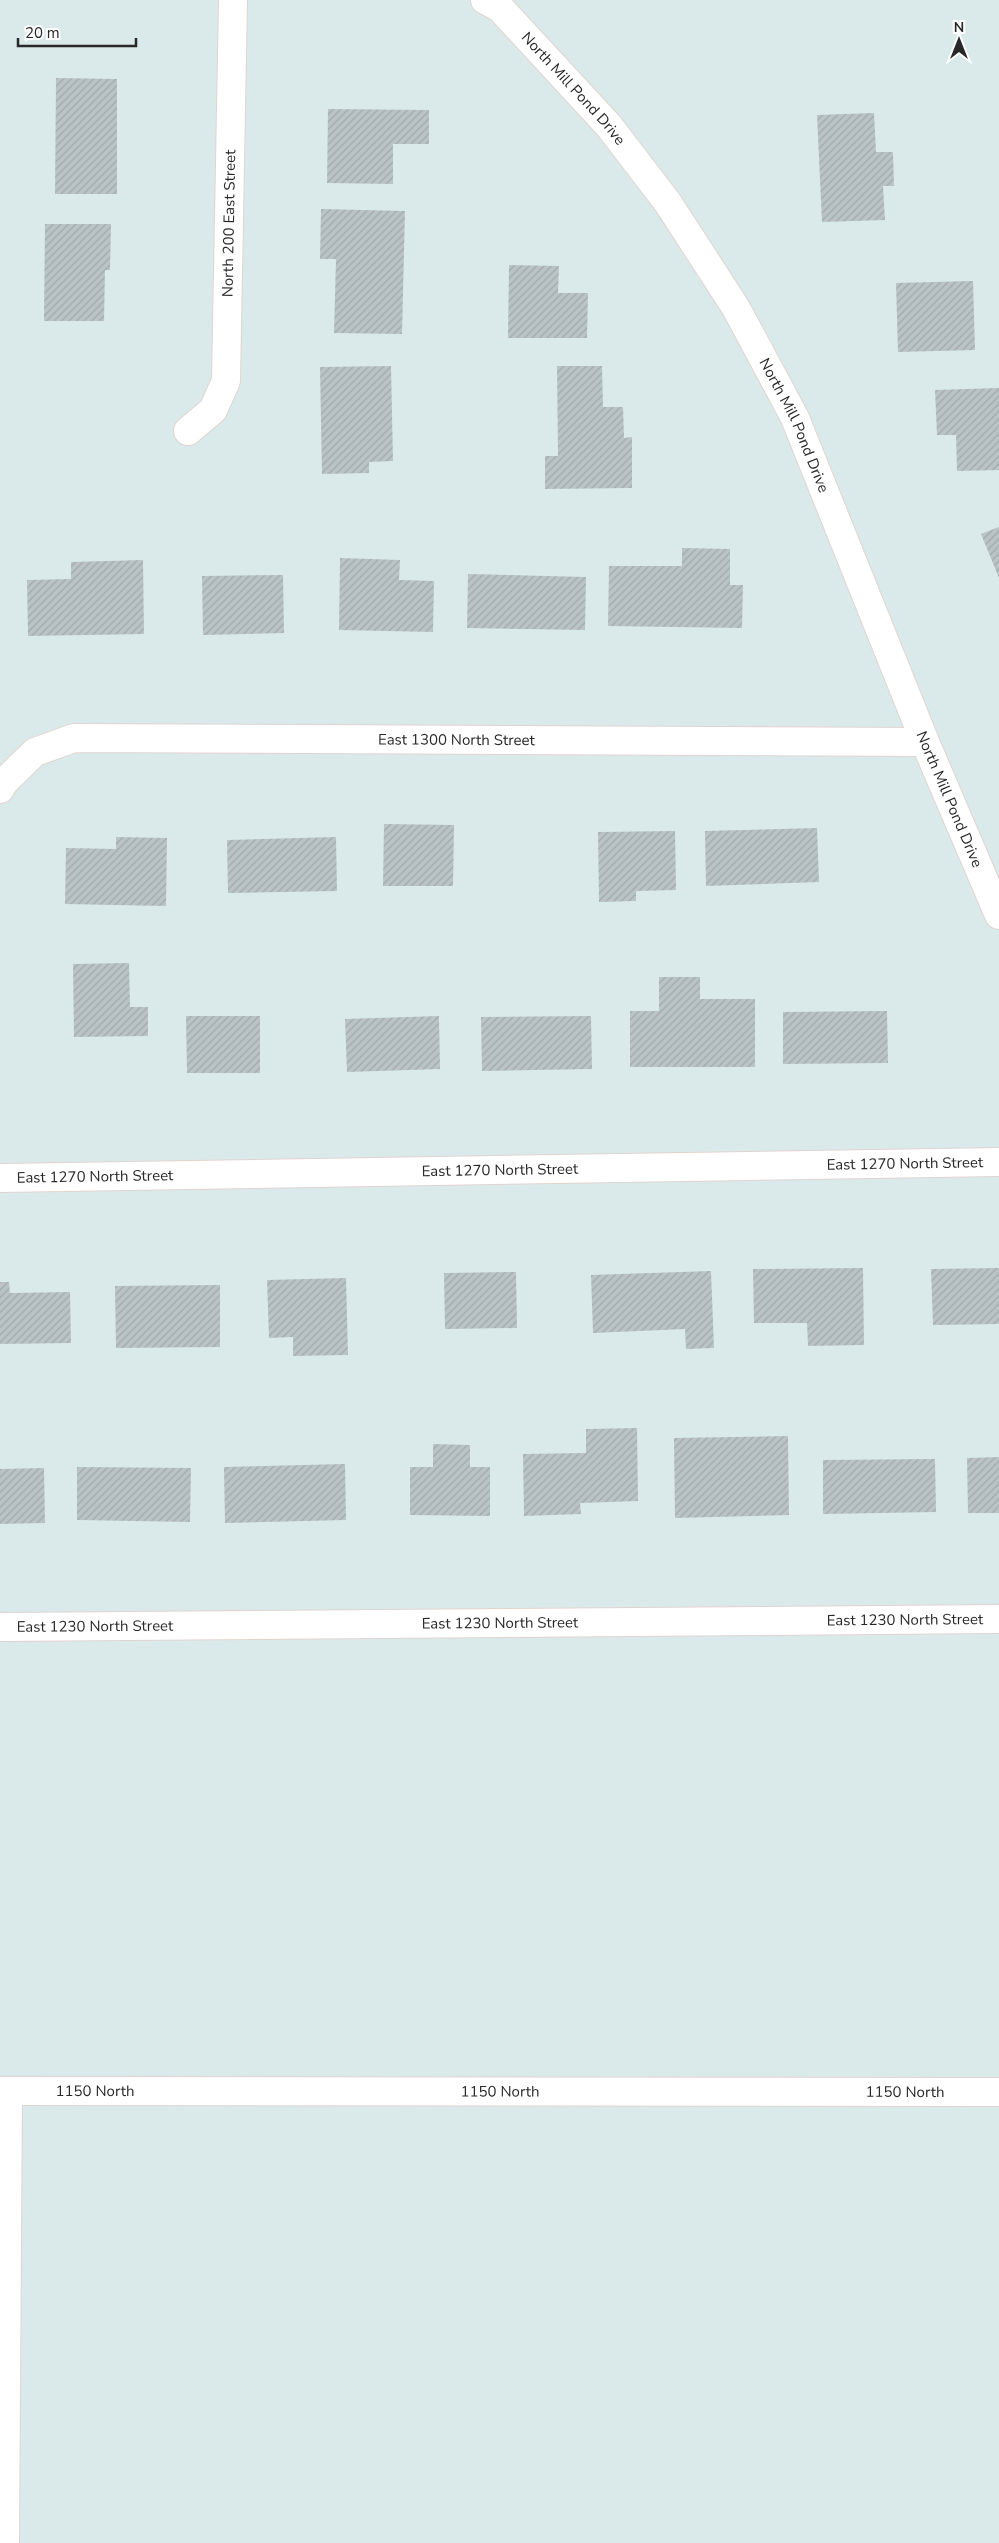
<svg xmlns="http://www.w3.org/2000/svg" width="999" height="2543" font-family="'Nunito Sans',sans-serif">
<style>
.building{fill:url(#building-hatch)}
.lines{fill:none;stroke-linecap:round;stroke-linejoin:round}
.minor-casing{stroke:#e1d4cf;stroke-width:30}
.secondary-casing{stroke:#e1d4cf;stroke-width:30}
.minor{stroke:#fff;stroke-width:28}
.secondary{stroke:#fff;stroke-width:28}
.labels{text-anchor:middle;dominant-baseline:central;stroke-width:4;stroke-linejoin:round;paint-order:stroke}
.street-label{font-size:15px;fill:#282828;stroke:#fff}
</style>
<defs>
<pattern id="building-hatch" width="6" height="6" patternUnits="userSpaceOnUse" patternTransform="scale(1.25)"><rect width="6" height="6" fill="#bac4c6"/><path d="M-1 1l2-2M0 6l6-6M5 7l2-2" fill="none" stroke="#a0a8aa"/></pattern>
</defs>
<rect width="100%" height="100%" fill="#daeaea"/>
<path class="building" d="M56 78 117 79V194H55Z
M328 109 429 110V144H393V184L327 183Z
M874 113 876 152H893L894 186H883L885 220 822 222 817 115Z
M321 209 405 211 402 334 334 333 336 259H320Z
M45 224H111L110 270H105L104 321H44Z
M509 265 559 266 558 293H588L587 338H508Z
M973 281 975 350 898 352 896 283Z
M391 366 393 461 369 462V473L322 474 320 367Z
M557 366H602L603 407H623L624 438 632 437V488L545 489V456H558Z
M999 388V470L957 471 956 435H937L935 390Z
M999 527V578L981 534Z
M682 548 730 549V585H743L742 628 608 626 609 566H682Z
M340 558 400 560 399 580 434 581 433 632 339 630Z
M143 560 144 634 28 636 27 580 71 579V562Z
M468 574 586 577 585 630 467 628Z
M283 575 284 633 203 635 202 576Z
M384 824 454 825 453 886H383Z
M817 828 819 882 706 886 705 831Z
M675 831 676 890 636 891V901L599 902 598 832Z
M116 837 167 838 166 906 65 904 66 848 116 849Z
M336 837 337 891 228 893 227 840Z
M129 963 130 1007H148V1036L74 1037 73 964Z
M659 977H700V999H755V1067H630V1011H659Z
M887 1011 888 1063 783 1064V1012Z
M186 1016H260V1073H187Z
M439 1016 440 1069 347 1072 345 1019Z
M591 1016 592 1069 482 1071 481 1017Z
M863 1268 864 1345 808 1346 807 1323H754L753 1269Z
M999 1268V1324L933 1325 931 1269Z
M711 1271 714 1348 686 1349 685 1329 593 1333 591 1275Z
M516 1272 517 1328 445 1329 444 1273Z
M346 1278 348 1355 293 1356V1337L269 1338 267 1280Z
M0 1282H9L10 1293 70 1292 71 1343 0 1344Z
M220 1285V1347L116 1348 115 1286Z
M637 1428 638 1501 580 1503 581 1514 524 1516 523 1454 586 1453V1429Z
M788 1436 789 1515 675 1518 674 1438Z
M433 1444 470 1445V1467H490V1516L410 1515V1467H433Z
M999 1457V1513H968L967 1458Z
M935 1459 936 1512 823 1514V1460Z
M345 1464 346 1520 225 1523 224 1467Z
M77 1467 191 1468 190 1522 77 1520Z
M44 1468 45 1523 0 1524V1469Z"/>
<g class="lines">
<g class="minor-casing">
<g id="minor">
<path id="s1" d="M188 431 213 410 226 381 233 0"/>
<path id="s2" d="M0 789 4 782 35 752 74 738 925 742"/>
<path id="s3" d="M0 1178 999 1162"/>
<path id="s4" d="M0 1627 999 1619"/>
<path id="s5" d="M0 2091 999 2092"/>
<path d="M5 2543 8 2092"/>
</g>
</g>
<g class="secondary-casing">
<g id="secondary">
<path id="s6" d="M485 0 500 8 609 126 668 203 736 308 795 418 925 742 999 915"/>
</g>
</g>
<use href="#minor" class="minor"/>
<use href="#secondary" class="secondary"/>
</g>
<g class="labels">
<g class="street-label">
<text stroke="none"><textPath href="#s6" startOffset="126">North Mill Pond Drive</textPath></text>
<text stroke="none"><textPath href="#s1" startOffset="222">North 200 East Street</textPath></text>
<text stroke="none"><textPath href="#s6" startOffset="531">North Mill Pond Drive</textPath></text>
<text stroke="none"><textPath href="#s2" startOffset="475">East 1300 North Street</textPath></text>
<text stroke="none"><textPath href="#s6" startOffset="936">North Mill Pond Drive</textPath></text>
<text stroke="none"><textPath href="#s3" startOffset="905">East 1270 North Street</textPath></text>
<text stroke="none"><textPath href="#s3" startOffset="500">East 1270 North Street</textPath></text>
<text stroke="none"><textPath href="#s3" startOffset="95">East 1270 North Street</textPath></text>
<text stroke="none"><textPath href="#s4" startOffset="905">East 1230 North Street</textPath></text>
<text stroke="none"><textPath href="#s4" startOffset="500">East 1230 North Street</textPath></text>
<text stroke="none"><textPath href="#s4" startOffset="95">East 1230 North Street</textPath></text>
<text stroke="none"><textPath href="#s5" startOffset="95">1150 North</textPath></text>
<text stroke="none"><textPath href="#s5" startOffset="500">1150 North</textPath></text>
<text stroke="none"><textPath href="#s5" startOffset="905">1150 North</textPath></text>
</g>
</g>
<g transform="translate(959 40)" stroke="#ffffff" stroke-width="4" paint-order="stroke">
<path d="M0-4L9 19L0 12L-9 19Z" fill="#282828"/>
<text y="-8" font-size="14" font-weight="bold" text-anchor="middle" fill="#282828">N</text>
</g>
<path d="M18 38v8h118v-8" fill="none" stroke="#282828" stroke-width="2.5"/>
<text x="25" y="38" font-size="15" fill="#282828" stroke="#ffffff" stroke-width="4" paint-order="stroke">20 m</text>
</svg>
